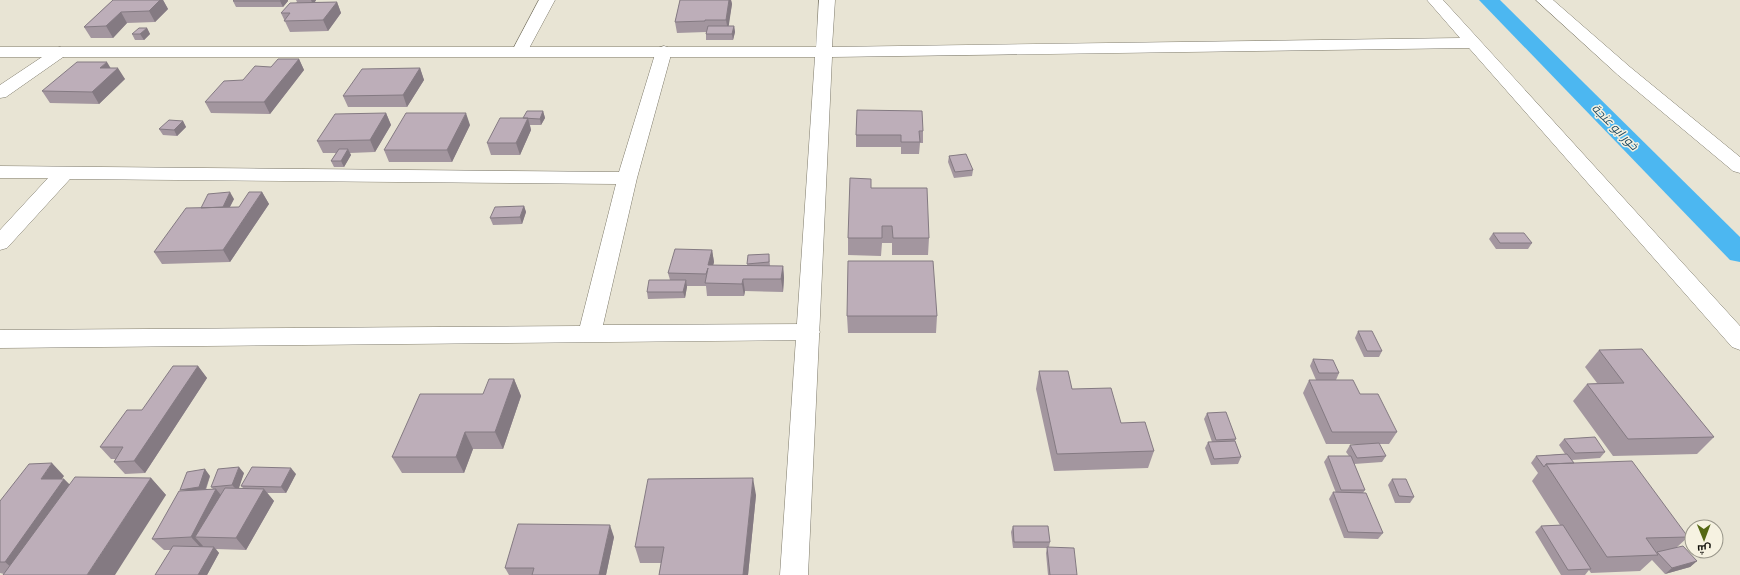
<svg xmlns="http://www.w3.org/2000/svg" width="1740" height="575" font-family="'Crimson Pro',Cairo,serif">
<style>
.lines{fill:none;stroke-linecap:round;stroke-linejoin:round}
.canal{fill:#4cb7f1;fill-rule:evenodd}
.minor-casing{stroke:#7e7a6b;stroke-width:1}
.tertiary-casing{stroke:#7e7a6b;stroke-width:1}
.minor{fill:#fff;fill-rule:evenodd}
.tertiary{fill:#fff;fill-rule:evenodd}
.wall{fill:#a3969f}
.shaded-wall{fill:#847a82}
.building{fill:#bdaeb9;stroke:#847a82}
.labels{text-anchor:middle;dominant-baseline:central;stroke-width:3;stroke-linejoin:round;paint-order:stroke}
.water-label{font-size:12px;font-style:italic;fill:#1e4a62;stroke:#f6f2e1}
</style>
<rect width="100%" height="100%" fill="#e8e4d4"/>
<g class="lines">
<path class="canal" d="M1479 0H1500L1740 237V262L1730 260Z"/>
<g class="minor-casing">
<path id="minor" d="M539 0H555L526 54 520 56 514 54 512 51Z
M1536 0H1553L1630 67 1740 157V173L1733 171 1618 75Z
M664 46 670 48 672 51 637 178 603 325 808 324 816 326 820 332 816 338 808 340 0 348V330L580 326 616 184 70 179 7 248 0 250V230L48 178H0V166L619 172 656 51 658 48Z
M60 47 66 49 68 52 66 55 6 97 0 98V85L54 49Z"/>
</g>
<g class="tertiary-casing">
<path id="tertiary" d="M819 0H835L832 47 1460 38 1427 0H1443L1740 326V350L1732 347 1469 48 832 57 808 575H780L815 57H0V47H816Z"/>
</g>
<use href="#minor" class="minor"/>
<use href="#tertiary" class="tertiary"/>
</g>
<path class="wall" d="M113 0H163L168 9 155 22 127 23 113 38H91L84 27Z
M296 0H316L315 2H337L341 13 328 31 290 32 281 13 297 2Z
M680 0H731L732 4 728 26H734L735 32 733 40H706V32L677 33 675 22Z
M233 1H288L283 7H236Z
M147 28 150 34 144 40H135L132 34Z
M299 59 304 70 270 114 211 113 205 102 243 80 271 67Z
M110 68 125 79 99 104 50 103 42 91Z
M420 68 424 80 407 107H348L343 96Z
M543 111 545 118 541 125H530L531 130 520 155H491L487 143 523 118Z
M386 113 391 125 375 152 350 153 351 155 344 167H334L331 161 336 153H323L317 141Z
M183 121 186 127 177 136 163 135 159 129Z
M470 125 452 162H389L384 150Z
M923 131V143H920L919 154H901V147H856V135Z
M949 156 973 170 972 176 954 178 948 162Z
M871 188 929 238 928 255H892V243H882L881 256 848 255V238Z
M262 192 269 204 230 262 162 264 154 252 201 208 234 199 230 207H239Z
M524 206 526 212 522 224 493 225 490 218Z
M1493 233 1532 243 1528 249H1496L1489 239Z
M712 250 714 262 713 265 748 266 747 264 769 254 770 266H783L784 278 783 292 745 291 744 296H707L706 286H687L685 298 648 299 647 292 670 280 668 273Z
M847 316H937L936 333H848Z
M1358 331 1382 351 1379 357H1364L1355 338Z
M1599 350 1714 437 1697 454 1613 456 1573 401 1587 384 1597 383 1585 367Z
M1313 359 1339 373 1336 380H1316L1310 366Z
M198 366 207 378 145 473 125 474 114 462 115 459H111L100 447 142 410Z
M1039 371 1072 389 1121 423 1154 451 1148 468 1054 471 1036 389Z
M514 379 521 396 503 449H473L464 473H402L392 457 483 394Z
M1309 380 1360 394 1397 432 1389 444H1379L1386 456 1382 462 1354 464 1365 490 1363 493 1383 533 1378 539 1344 538 1329 499 1333 492 1336 493 1324 462 1328 456H1349L1346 452 1350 445 1371 444H1326L1303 393Z
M1207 413 1236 439 1235 441 1241 457 1238 464 1211 465 1205 448 1208 442H1212L1204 419Z
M1564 439 1605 452 1600 458 1572 460 1574 463 1688 537 1676 548 1697 561 1690 567 1665 574 1652 560 1640 571 1591 573 1589 570 1585 575H1561L1535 532 1541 526 1560 525 1532 481 1538 473 1531 463 1536 456 1565 454 1559 445Z
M244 473 238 488H243L241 486 296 474 286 493H267L274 501 246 550 216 549 219 553 207 575H155L171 550H164L152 539 210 476 206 490 213 489 211 487Z
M64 476 61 479H64L70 485 151 478 166 495 4 574 0 573V501Z
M1392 479 1414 497 1410 503H1395L1388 485Z
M756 495 748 575H659L661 563H640L635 547Z
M1013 526 1050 542 1049 547 1077 575H1048L1046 553 1047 548H1013L1011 532Z
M614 537 606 575H509L505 568Z"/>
<path class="shaded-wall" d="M160 0H163L168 9 155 22 149 11Z
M281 0H288V1L283 7 280 1Z
M311 0H316L313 5Z
M729 0H731L732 4 728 31 726 20Z
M337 2 341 13 328 31 323 20Z
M121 12 127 23 113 38 106 26Z
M734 26 735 32 733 40 732 34Z
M147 28 150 34 144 40 140 34Z
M299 59 304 70 270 114 264 102Z
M107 62 113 72 118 68 125 79 99 104 92 92 100 68Z
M420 68 424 80 407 107 403 95Z
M543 111 545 118 541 125 540 119Z
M386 113 391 125 375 152 370 140Z
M466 113 470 125 452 162 447 150Z
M528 118 531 130 520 155 516 143Z
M183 121 186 127 177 136 174 130Z
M348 149 351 155 344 167 341 161Z
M230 192 234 199 226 214 223 207Z
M262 192 269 204 230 262 223 250Z
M524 206 526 212 522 224 520 217Z
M712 250 714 262 710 278 708 265Z
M783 266 784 278 783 292 781 279Z
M743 279 745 291 744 296 742 284Z
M686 280 687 287 685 298 683 292Z
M198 366 207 378 145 473 134 461Z
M514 379 521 396 503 449 495 432Z
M465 432 473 449 464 473 456 457Z
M52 463 64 476 53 491 41 479Z
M239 467 244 473 238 491 232 485Z
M291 468 296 474 286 493 281 487Z
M205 469 210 476 204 493 180 490Z
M151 478 166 495 115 575H87Z
M753 478 756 495 748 575H743Z
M64 479 76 491 19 574 5 562Z
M216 489 226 501 195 537 203 546 202 549 191 537Z
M264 489 274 501 246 550 236 538Z
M610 525 614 537 606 575H599Z
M214 547 219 553 207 575H198Z
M1697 561 1690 567 1665 574 1672 568Z"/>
<path class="building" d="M113 0H160L149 11 121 12 106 26 84 27Z
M234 0H281L280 1H233Z
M680 0H729L726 20H705V21L675 22Z
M337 2 323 20 284 21 290 13H281L290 3Z
M708 26H734L732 34H706Z
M139 28H147L140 34H132Z
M278 59H299L264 102H205L224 81 243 80 255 66 271 67Z
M77 62H107L100 68H118L92 92 42 91Z
M420 68 403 95 343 96 362 69Z
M857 110 922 111 923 131H919L920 142H901V135H856Z
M527 111H543L540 119 523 118Z
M386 113 370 140 317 141 335 114Z
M406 113H466L447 150H384Z
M500 118H528L516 143H487Z
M169 120 183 121 174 130 159 129Z
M339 149H348L341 161H331Z
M966 154 973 170 955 172 949 156Z
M850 178 871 179V188H927L929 238H893L892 226H882V238H848Z
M230 192 223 207 201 208 208 194Z
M249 192H262L223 250 154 252 186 208 239 207Z
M524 206 520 217 490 218 495 207Z
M1493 233H1524L1532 243H1500Z
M675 249 712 250 708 265 783 266 781 279H743L742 284 705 283 708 268 706 274 668 273Z
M769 254V262L747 264 748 255Z
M848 261H933L937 316H847Z
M649 280H686L683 292H647Z
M1358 331H1372L1382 351H1367Z
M1642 349 1714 437 1628 439 1587 384 1624 383 1599 350Z
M1313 359 1333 360 1339 373H1319Z
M173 366H198L134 461 114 462 123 447H100L127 410H142Z
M1039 371H1068L1072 389 1111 388 1121 423 1145 422 1154 451 1057 454Z
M489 379H514L495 432H465L456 457H392L420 394H483Z
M1309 380H1353L1360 394H1378L1397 432H1332Z
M1226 412 1236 439 1216 440 1207 413Z
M1595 437 1605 452 1575 453 1564 439Z
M1235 441 1241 457 1214 459 1208 442Z
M1379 443 1386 456 1357 458 1350 445Z
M1567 454 1574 463 1546 464 1544 467 1536 456Z
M1328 456H1351L1365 490H1341Z
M1632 461 1688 537 1646 538 1658 555 1607 557 1546 464Z
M52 463 41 479H64L5 562H0V501L29 464Z
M239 467 232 485 211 487 218 469Z
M252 467 291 468 281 487 241 486Z
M205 469 199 487 180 490 187 472Z
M75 477 151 478 87 575H3Z
M753 478 743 575H659L664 547H635L648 479Z
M1392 479H1406L1414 497 1399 496Z
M225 488 264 489 236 538 195 537Z
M216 489 191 537 152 539 179 491Z
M1333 492 1366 493 1383 533 1348 532Z
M518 524 610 525 599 575H532L534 568H505Z
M1563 525 1591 569 1568 570 1541 526Z
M1013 526H1048L1050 542H1014Z
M173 546 214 547 198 575H155Z
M1683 546 1697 561 1672 568 1657 552Z
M1047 547 1074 548 1077 575H1050Z"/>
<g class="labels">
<g class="water-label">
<text transform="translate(1615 127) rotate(45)">خور ابو عنجة</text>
</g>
</g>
<g transform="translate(1704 539) rotate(179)"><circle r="19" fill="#f6f2e1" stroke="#99968a"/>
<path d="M0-3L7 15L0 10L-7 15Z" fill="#556814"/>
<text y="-6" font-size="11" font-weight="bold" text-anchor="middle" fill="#0d0c07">ش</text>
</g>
</svg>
